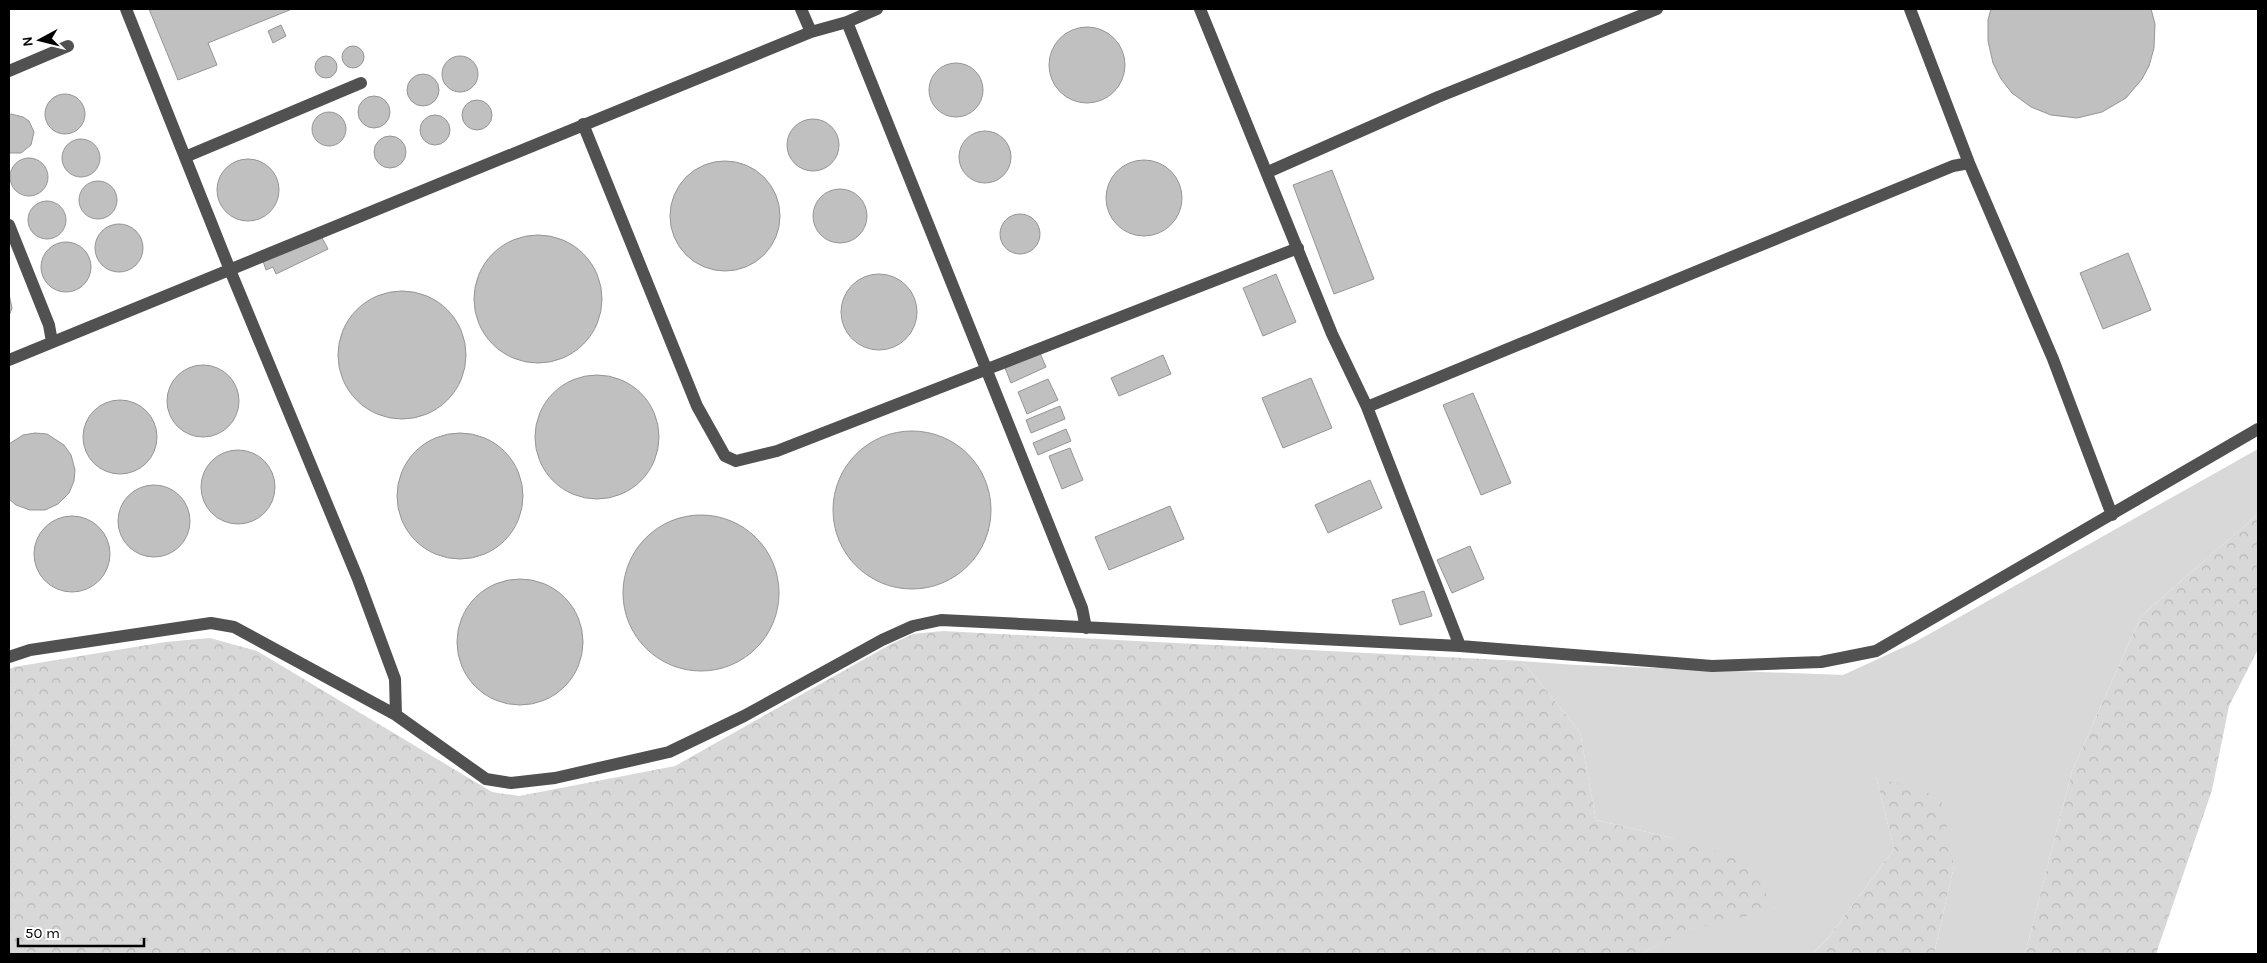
<svg xmlns="http://www.w3.org/2000/svg" width="2267" height="963" font-family="Karla,sans-serif">
<style>
.grass{fill:#d8d8d8}
.forest{fill:url(#forest-crowns)}
.building{fill:#c0c0c0;stroke:#959595}
.lines{fill:none;stroke-linecap:round;stroke-linejoin:round}
.minor{stroke:#515151;stroke-width:12}
</style>
<defs>
<pattern id="forest-crowns" width="20" height="18" patternUnits="userSpaceOnUse" patternTransform="scale(1.25)"><rect width="20" height="18" fill="#d8d8d8"/><path d="M2 6a3 3 0 1 1 6 0M12 15a3 3 0 1 1 6 0" fill="none" stroke="#b8b8b8"/></pattern>
</defs>
<rect width="100%" height="100%" fill="#fff"/>
<path class="grass" d="M2258 449V514L2141 616 2072 771 2025 954H1934L1954 866 1876 777 1894 849 1828 938 1812 954H1642L1683 931 1775 908 1672 838 1596 820 1580 732 1522 661 1576 665 1843 675 1915 642Z"/>
<path class="forest" d="M2258 514V649L2229 706 2212 790 2156 954H2025L2072 771 2141 616Z
M943 631 1522 661 1580 732 1596 820 1672 838 1746 860 1775 909 1684 931 1642 954H9V669L14 667 165 642 210 638 257 651 492 792 519 796 675 766 891 644 913 634Z
M1876 777 1941 797 1954 866 1934 954H1812L1828 938 1894 849Z"/>
<path class="building" d="M149 9H292L208 43 217 65 178 80Z
M1991 9H2151L2155 24 2154 48 2149 66 2142 79 2126 98 2102 112 2077 118 2051 115 2031 107 2012 93 2001 79 1993 63 1988 41V20Z
M281 25 286 36 273 43 268 31Z
M1049 65a38 38 0 1 1 76 0a38 38 0 1 1-76 0Z
M342 57a11 11 0 1 1 22 0a11 11 0 1 1-22 0Z
M442 74a18 18 0 1 1 36 0a18 18 0 1 1-36 0Z
M315 67a11 11 0 1 1 22 0a11 11 0 1 1-22 0Z
M929 90a27 27 0 1 1 54 0a27 27 0 1 1-54 0Z
M407 90a16 16 0 1 1 32 0a16 16 0 1 1-32 0Z
M45 114a20 20 0 1 1 40 0a20 20 0 1 1-40 0Z
M358 112a16 16 0 1 1 32 0a16 16 0 1 1-32 0Z
M462 115a15 15 0 1 1 30 0a15 15 0 1 1-30 0Z
M312 129a17 17 0 1 1 34 0a17 17 0 1 1-34 0Z
M11 114 23 117 29 121 34 132 31 145 21 153H9V115Z
M420 130a15 15 0 1 1 30 0a15 15 0 1 1-30 0Z
M787 145a26 26 0 1 1 52 0a26 26 0 1 1-52 0Z
M959 157a26 26 0 1 1 52 0a26 26 0 1 1-52 0Z
M374 152a16 16 0 1 1 32 0a16 16 0 1 1-32 0Z
M62 158a19 19 0 1 1 38 0a19 19 0 1 1-38 0Z
M10 177a19 19 0 1 1 38 0a19 19 0 1 1-38 0Z
M217 190a31 31 0 1 1 62 0a31 31 0 1 1-62 0Z
M1106 198a38 38 0 1 1 76 0a38 38 0 1 1-76 0Z
M670 216a55 55 0 1 1 110 0a55 55 0 1 1-110 0Z
M1332 170 1374 279 1334 294 1293 185Z
M79 200a19 19 0 1 1 38 0a19 19 0 1 1-38 0Z
M813 216a27 27 0 1 1 54 0a27 27 0 1 1-54 0Z
M28 220a19 19 0 1 1 38 0a19 19 0 1 1-38 0Z
M1000 234a20 20 0 1 1 40 0a20 20 0 1 1-40 0Z
M95 248a24 24 0 1 1 48 0a24 24 0 1 1-48 0Z
M320 234 328 249 276 274 273 267 266 270 263 261Z
M474 299a64 64 0 1 1 128 0a64 64 0 1 1-128 0Z
M41 267a25 25 0 1 1 50 0a25 25 0 1 1-50 0Z
M2128 253 2151 310 2103 329 2080 273Z
M841 312a38 38 0 1 1 76 0a38 38 0 1 1-76 0Z
M1276 274 1296 322 1263 336 1243 288Z
M338 355a64 64 0 1 1 128 0a64 64 0 1 1-128 0Z
M9 294 12 308 9 316Z
M1040 353 1046 367 1011 383 1005 368Z
M1163 355 1171 374 1119 396 1111 378Z
M167 401a36 36 0 1 1 72 0a36 36 0 1 1-72 0Z
M535 437a62 62 0 1 1 124 0a62 62 0 1 1-124 0Z
M1311 378 1332 428 1283 448 1262 398Z
M1048 379 1058 400 1027 414 1018 392Z
M1473 393 1511 483 1481 495 1443 405Z
M83 437a37 37 0 1 1 74 0a37 37 0 1 1-74 0Z
M1060 406 1065 419 1031 433 1026 420Z
M1066 429 1071 441 1038 455 1033 443Z
M833 510a79 79 0 1 1 158 0a79 79 0 1 1-158 0Z
M397 496a63 63 0 1 1 126 0a63 63 0 1 1-126 0Z
M35 433 47 434 64 445 71 455 75 470 74 481 69 493 58 504 45 510H30L16 505 9 499V444L23 435Z
M1070 448 1083 480 1062 489 1049 456Z
M201 487a37 37 0 1 1 74 0a37 37 0 1 1-74 0Z
M1370 480 1382 508 1328 533 1315 505Z
M118 521a36 36 0 1 1 72 0a36 36 0 1 1-72 0Z
M1170 506 1184 539 1109 570 1095 537Z
M623 593a78 78 0 1 1 156 0a78 78 0 1 1-156 0Z
M34 554a38 38 0 1 1 76 0a38 38 0 1 1-76 0Z
M1470 546 1484 579 1452 593 1437 560Z
M457 642a63 63 0 1 1 126 0a63 63 0 1 1-126 0Z
M1424 591 1432 616 1400 625 1392 600Z"/>
<g class="lines">
<path class="minor" d="M126 9 230 270 358 579 395 679 396 715
M801 9 811 32
M1200 9 1332 334 1367 407 1460 646
M1910 9 1969 163 2053 359 2112 515
M847 22 1082 608 1086 628
M9 71 68 46
M583 124 697 406 725 456 736 461 777 451 1298 248
M185 157 361 83
M1268 172 1438 97 1657 9
M9 225 49 325 52 342
M9 360 811 32 847 22 877 9
M1367 407 1953 166 1969 163
M9 657 30 650 211 623 234 627 396 715 486 779 511 783 555 778 669 752 744 716 882 640 913 626 941 620 1460 646 1712 666 1821 662 1876 651 2258 429"/>
</g>
<rect width="2267" height="963" fill="none" stroke="#000000" stroke-width="20"/>
<g transform="translate(40 40) rotate(263)" stroke="#ffffff" stroke-width="4" paint-order="stroke">
<path d="M0-4L9 19L0 12L-9 19Z" fill="#000000"/>
<text y="-8" font-size="14" font-weight="bold" text-anchor="middle" fill="#000000">N</text>
</g>
<path d="M18 938v8h126v-8" fill="none" stroke="#000000" stroke-width="2.5"/>
<text x="25" y="938" font-size="15" fill="#000000" stroke="#ffffff" stroke-width="4" paint-order="stroke">50 m</text>
</svg>
